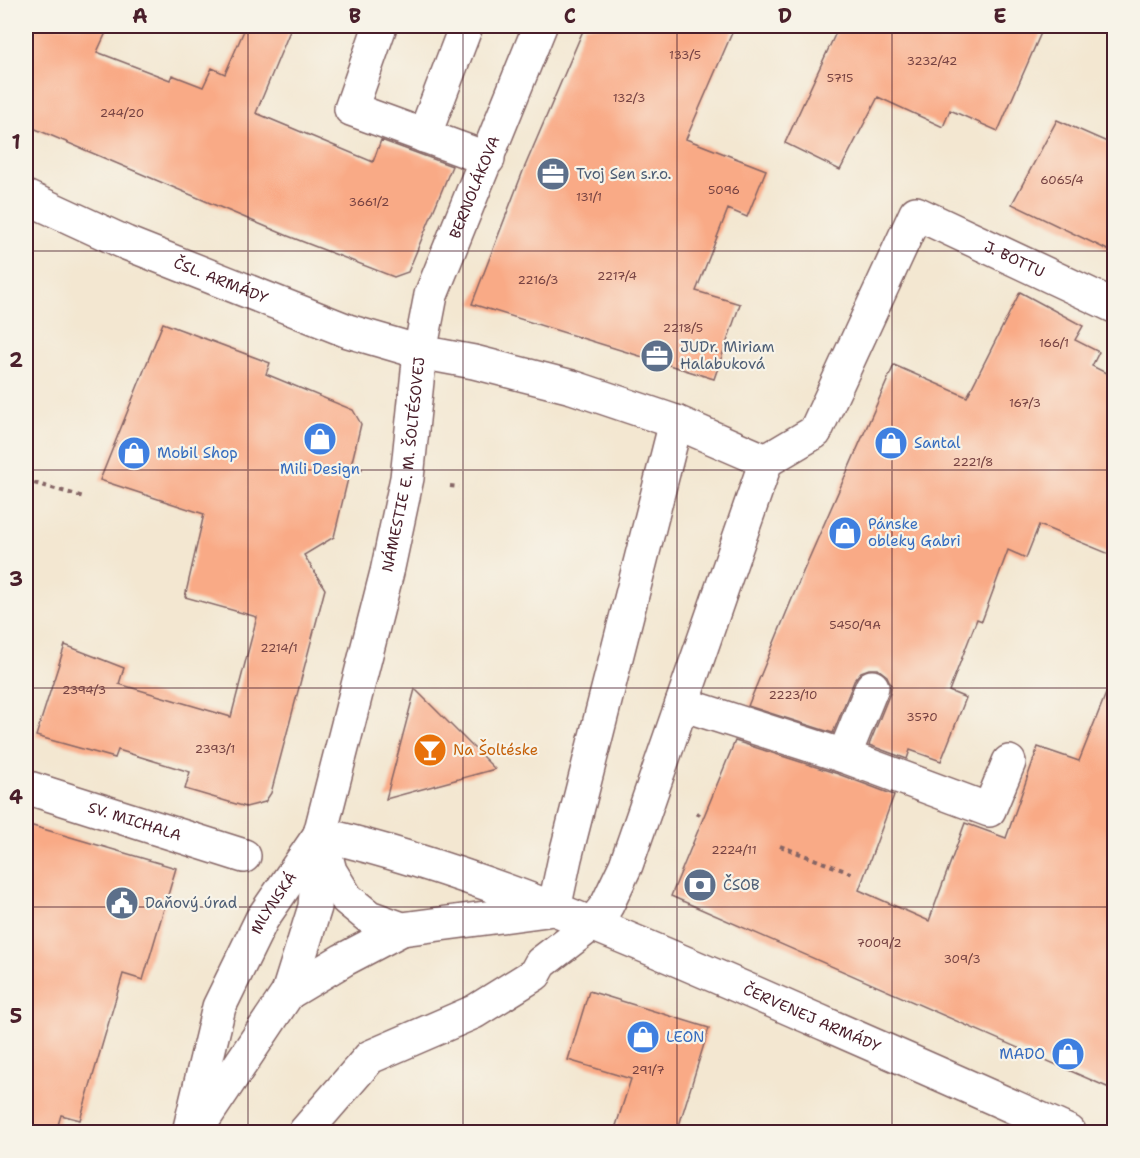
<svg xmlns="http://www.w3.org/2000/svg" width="1140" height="1158" font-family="'Shantell Sans',sans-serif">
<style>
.building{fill:#f9aa86}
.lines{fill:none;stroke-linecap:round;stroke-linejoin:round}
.minor-casing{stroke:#856565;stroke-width:36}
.path{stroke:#856565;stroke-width:4;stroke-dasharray:4.5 4.5;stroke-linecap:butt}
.minor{stroke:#fff;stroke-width:33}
.grid{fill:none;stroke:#4a1f2b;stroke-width:1.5;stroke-opacity:0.55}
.labels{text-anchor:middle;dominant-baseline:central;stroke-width:4.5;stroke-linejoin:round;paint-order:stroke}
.number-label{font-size:12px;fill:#764242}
.service-label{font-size:15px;fill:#4e5e75;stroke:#f7f3e8;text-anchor:start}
.street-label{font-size:15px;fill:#4a1f2b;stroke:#f7f3e8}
.shop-label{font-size:15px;fill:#366cbe;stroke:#f7f3e8;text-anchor:start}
.food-label{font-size:15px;fill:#c56008;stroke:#f7f3e8;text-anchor:start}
.neatline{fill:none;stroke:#4a1f2b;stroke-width:2}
.grid-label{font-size:20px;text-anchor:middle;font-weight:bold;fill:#4a1f2b}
</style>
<rect width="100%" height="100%" fill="#f7f3e8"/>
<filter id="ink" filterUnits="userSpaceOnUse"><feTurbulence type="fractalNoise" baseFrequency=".0167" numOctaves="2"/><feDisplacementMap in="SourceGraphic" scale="12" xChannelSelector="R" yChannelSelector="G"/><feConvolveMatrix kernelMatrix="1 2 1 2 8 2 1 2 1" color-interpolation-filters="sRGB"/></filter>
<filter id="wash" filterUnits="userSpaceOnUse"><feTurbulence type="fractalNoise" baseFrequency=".008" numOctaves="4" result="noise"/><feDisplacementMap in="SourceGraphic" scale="24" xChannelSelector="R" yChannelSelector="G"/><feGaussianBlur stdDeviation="1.35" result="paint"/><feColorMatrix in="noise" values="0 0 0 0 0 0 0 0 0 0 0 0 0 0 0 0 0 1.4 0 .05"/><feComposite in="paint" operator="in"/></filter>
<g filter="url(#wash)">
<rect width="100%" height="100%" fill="#f3e7d1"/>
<g id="blocks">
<path class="building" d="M26 26H109L97 52 170 80 172 75 203 87 212 68 225 74 246 26H292L256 113 373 162 381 140 452 166 408 272 394 277 288 236 26 125Z
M585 26H735L686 139 766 170 747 217 728 209 696 291 740 304 714 379 472 304 523 171Z
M839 26H1044L998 131 950 110 943 127 878 97 840 170 785 143Z
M1057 120 1114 145V253L1012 204Z
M1020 292 1083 326 1075 340 1099 352 1092 366 1114 377V556L1039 525 1026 558 1008 550 982 621 977 619 949 691 966 698 941 761 910 750 907 759 869 745 890 693 891 685 887 676 878 669H869L861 672 855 679 833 733 748 706 803 572 894 365 967 397Z
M163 323 270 363 266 374 353 410 361 424 334 537 304 555 325 589 271 793 265 802 246 807 185 789 190 772 118 750 115 758 36 736 65 645 124 668 119 684 231 717 257 617 185 597 204 514 100 480Z
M1113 676H1114V1090L671 896 735 741 838 774 894 795 859 890 929 921 965 823 1006 838 1038 747 1079 761Z
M415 689 495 769 386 799Z
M26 824 176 868 143 980 123 974 80 1120 61 1115 56 1132H26Z
M589 991 709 1028 677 1132H614L631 1079 568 1060Z"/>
</g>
</g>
<g filter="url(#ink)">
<use href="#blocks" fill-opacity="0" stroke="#856565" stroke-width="1.5"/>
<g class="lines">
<g class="minor-casing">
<g id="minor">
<path d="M380 26 351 109 488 159"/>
<path d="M424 136 466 26"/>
<path id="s1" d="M26 197 126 243 348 331 420 352 474 362 572 387 676 422 766 461"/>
<path d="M682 704 844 756 989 810 1009 762"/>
<path d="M844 756 872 687"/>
<path id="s2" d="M26 787 244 856"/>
<path id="s3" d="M320 834C469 869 610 930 750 991 857 1038 964 1084 1069 1132"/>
<path d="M323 845 330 871 347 899 369 917 402 929 547 910"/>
<path d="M554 909 565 858 676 422"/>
<path d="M288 993 343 960 402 929"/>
<path id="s4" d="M190 1128 219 1007 262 919 319 836"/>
<path id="s5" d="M195 1132 288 993 315 907 320 834 387 572 407 478 420 352 431 295 540 26"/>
<path id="s6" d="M305 1132 370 1057 474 1012 535 974 541 963 593 923 607 905 626 865 766 461 815 432 916 213 1114 306"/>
</g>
</g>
<path class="path" d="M358 469 364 471
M34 483 84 497
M450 486 459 487
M696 813 704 817
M780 846 853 874"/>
<use href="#minor" class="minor"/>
</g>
</g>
<path class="grid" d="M248 26V1132M463 26V1132M677 26V1132M892 26V1132M26 251H1114M26 470H1114M26 688H1114M26 907H1114"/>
<defs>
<g id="office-disc" transform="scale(1.725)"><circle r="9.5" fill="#5c6f8a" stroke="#f7f3e8"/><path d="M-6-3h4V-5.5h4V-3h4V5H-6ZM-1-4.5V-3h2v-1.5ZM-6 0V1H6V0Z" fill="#fff"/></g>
<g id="shop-disc" transform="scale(1.725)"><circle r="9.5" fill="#3f7fe0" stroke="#f7f3e8"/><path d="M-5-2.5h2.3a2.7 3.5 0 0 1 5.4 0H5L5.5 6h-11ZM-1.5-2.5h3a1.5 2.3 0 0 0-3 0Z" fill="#fff"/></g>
<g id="bar-disc" transform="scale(1.725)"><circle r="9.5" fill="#e8710a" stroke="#f7f3e8"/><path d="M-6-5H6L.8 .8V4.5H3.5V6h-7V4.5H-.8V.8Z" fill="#fff"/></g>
<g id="bank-disc" transform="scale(1.725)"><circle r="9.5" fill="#5c6f8a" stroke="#f7f3e8"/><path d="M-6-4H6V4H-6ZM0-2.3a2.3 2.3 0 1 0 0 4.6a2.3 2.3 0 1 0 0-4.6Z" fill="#fff"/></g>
<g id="civic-disc" transform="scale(1.725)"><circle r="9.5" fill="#5c6f8a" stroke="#f7f3e8"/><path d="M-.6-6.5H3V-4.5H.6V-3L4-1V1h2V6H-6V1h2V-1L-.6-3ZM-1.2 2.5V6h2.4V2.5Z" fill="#fff"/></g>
</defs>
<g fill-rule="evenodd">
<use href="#office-disc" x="553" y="174"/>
<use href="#office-disc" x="657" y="356"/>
<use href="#shop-disc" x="320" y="439"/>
<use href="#shop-disc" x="891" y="443"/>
<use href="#shop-disc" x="134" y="453"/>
<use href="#shop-disc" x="845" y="533"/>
<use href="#bar-disc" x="430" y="750"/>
<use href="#bank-disc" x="700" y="885"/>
<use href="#civic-disc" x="122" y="903"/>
<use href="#shop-disc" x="643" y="1037"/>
<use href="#shop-disc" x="1068" y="1054"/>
</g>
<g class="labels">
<g class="number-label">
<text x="685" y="55">133/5</text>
<text x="932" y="61">3232/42</text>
<text x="840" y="78">5715</text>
<text x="629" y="98">132/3</text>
<text x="122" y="113">244/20</text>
<text x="1062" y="180">6065/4</text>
<text x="724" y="190">5096</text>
<text x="589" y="197">131/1</text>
<text x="369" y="202">3661/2</text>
<text x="617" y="276">2217/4</text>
<text x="538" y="280">2216/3</text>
<text x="683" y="328">2218/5</text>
<text x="1054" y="343">166/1</text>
<text x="1025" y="403">167/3</text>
<text x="973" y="462">2221/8</text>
<text x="855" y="625">5450/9A</text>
<text x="279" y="648">2214/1</text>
<text x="84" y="690">2394/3</text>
<text x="793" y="695">2223/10</text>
<text x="922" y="717">3570</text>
<text x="215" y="749">2393/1</text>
<text x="734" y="850">2224/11</text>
<text x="879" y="943">7009/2</text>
<text x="962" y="959">309/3</text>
<text x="648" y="1070">291/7</text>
</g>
<g class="service-label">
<text x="576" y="174">Tvoj Sen s.r.o.</text>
<text x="680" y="347">JUDr. Miriam<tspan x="680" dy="17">Halabuková</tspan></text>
<text x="723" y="885">ČSOB</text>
<text x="145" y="903">Daňový úrad</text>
</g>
<g class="street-label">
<text stroke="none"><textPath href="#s5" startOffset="998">BERNOLÁKOVA</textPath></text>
<text stroke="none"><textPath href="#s6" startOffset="1264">J. BOTTU</textPath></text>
<text stroke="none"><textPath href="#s1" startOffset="212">ČSL. ARMÁDY</textPath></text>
<text stroke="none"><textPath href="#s5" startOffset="710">NÁMESTIE E. M. ŠOLTÉSOVEJ</textPath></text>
<text stroke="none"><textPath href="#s2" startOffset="114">SV. MICHALA</textPath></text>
<text stroke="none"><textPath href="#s4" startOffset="242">MLYNSKÁ</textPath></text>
<text stroke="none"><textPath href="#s3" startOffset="526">ČERVENEJ ARMÁDY</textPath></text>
</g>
<g class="shop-label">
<text x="914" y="443">Santal</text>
<text x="157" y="453">Mobil Shop</text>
<text x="320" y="469" text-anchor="middle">Mili Design</text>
<text x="868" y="524">Pánske<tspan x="868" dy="17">obleky Gabri</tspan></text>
<text x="666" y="1037">LEON</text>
<text x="1045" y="1054" text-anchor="end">MADO</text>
</g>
<g class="food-label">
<text x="453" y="750">Na Šoltéske</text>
</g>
</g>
<rect width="1140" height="1158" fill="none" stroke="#f7f3e8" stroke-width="66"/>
<rect x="33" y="33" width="1074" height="1092" class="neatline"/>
<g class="grid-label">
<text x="140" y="23">A</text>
<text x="355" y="23">B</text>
<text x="570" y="23">C</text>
<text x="785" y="23">D</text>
<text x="1000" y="23">E</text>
<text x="16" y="149">1</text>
<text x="16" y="367">2</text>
<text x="16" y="586">3</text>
<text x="16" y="804">4</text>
<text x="16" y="1023">5</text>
</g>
</svg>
